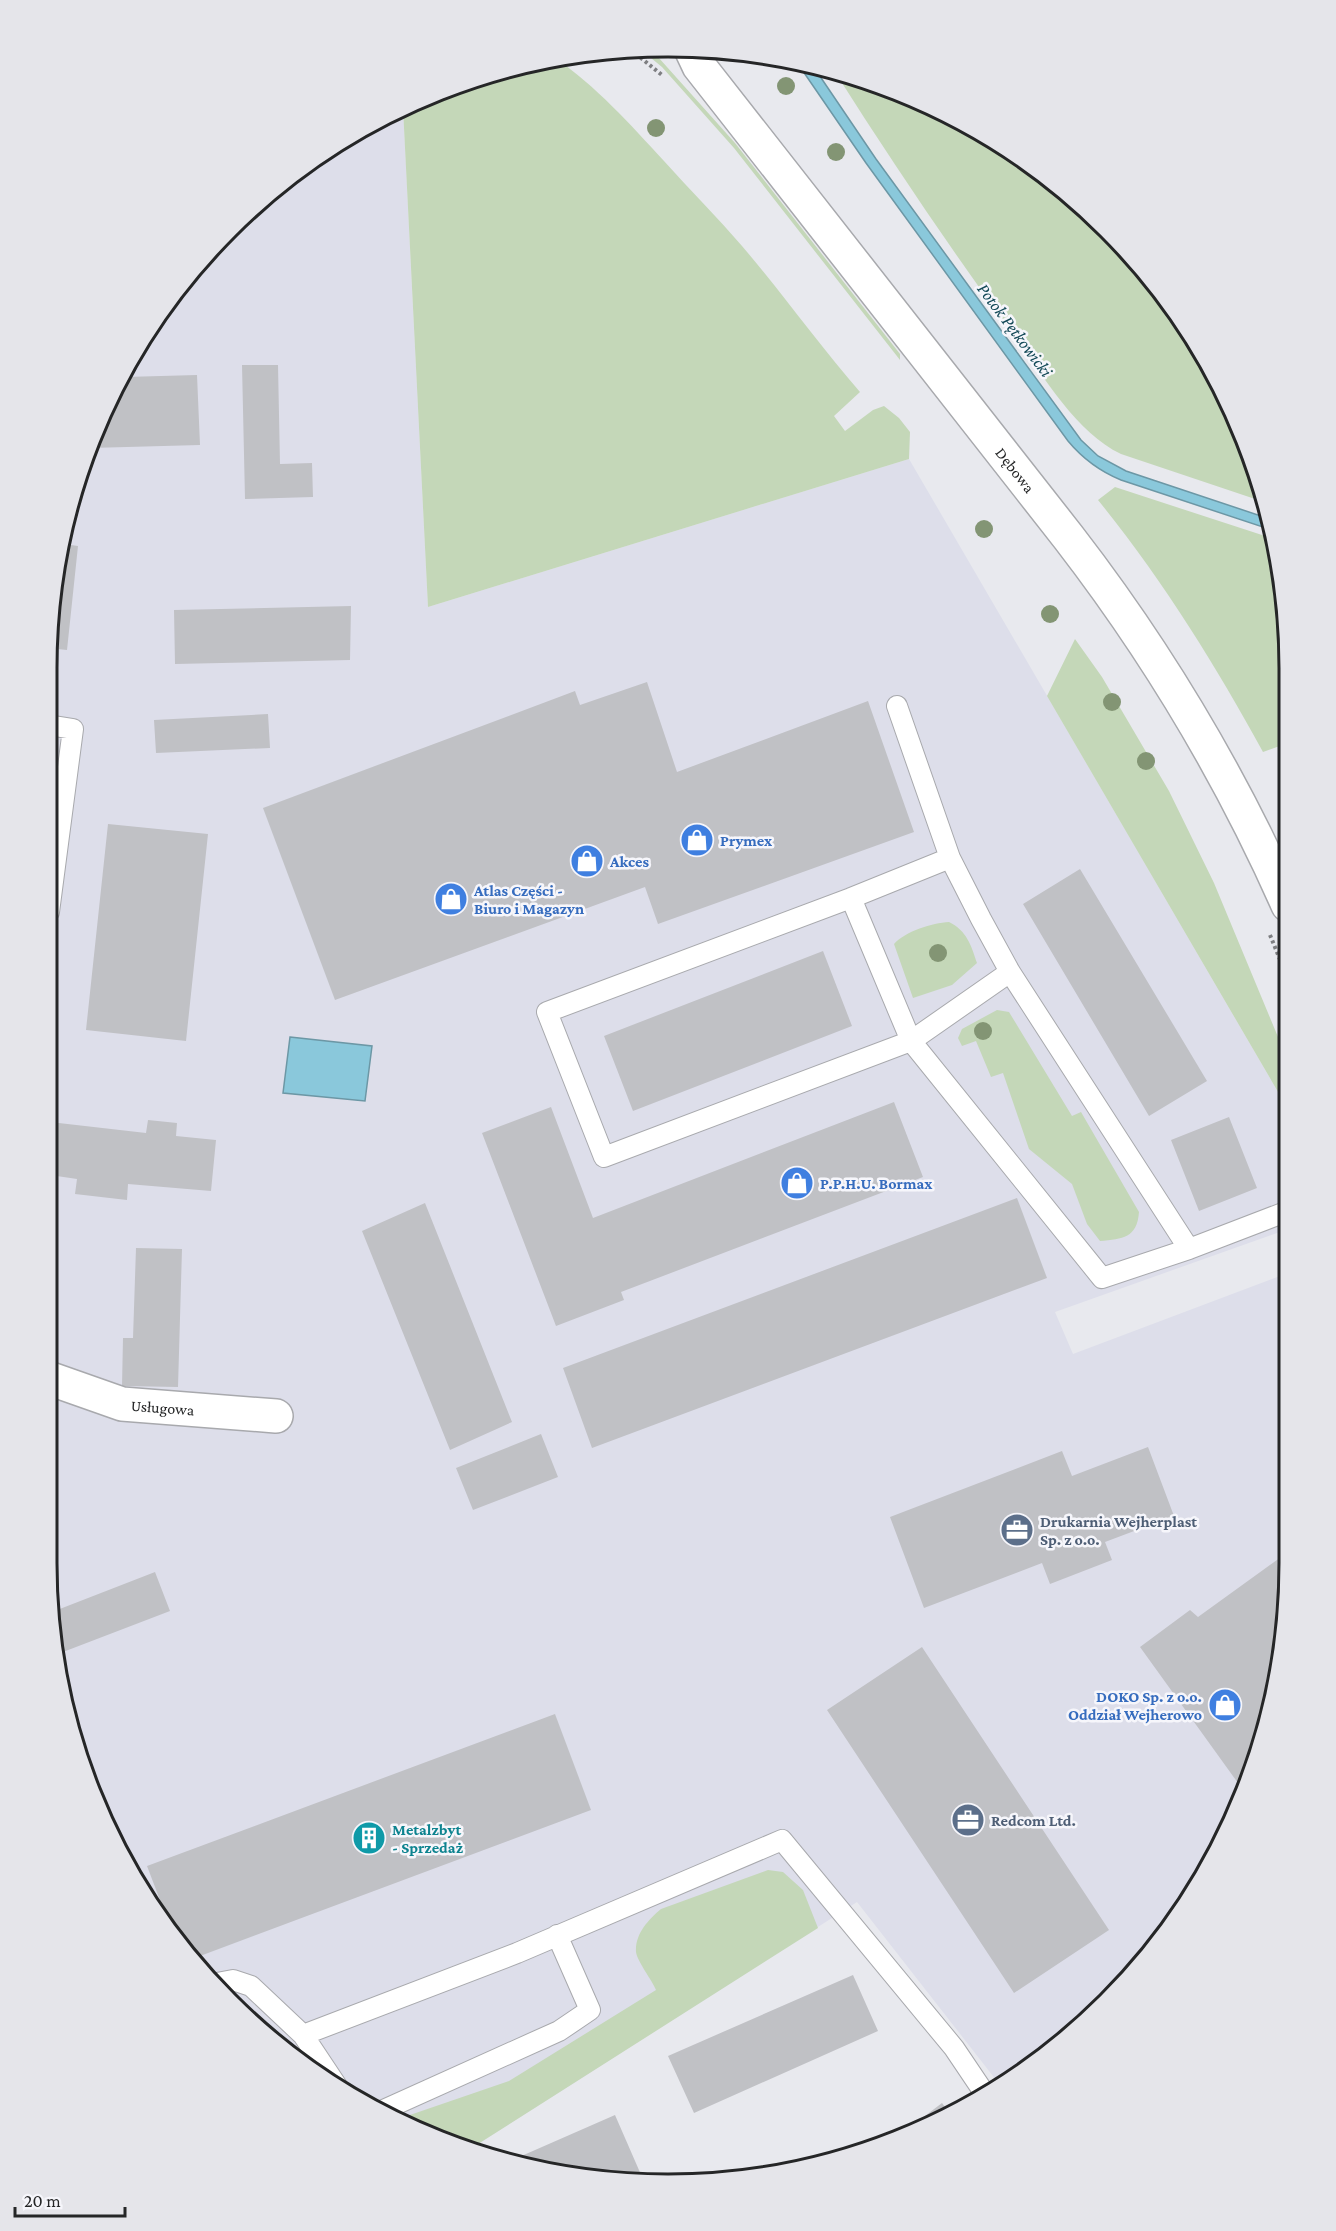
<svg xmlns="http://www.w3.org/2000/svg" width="1336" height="2231" font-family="'Crimson Pro',serif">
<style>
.built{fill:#dddeea}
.green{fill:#c4d7b8}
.water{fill:#8ac8db;stroke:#6c97a5;stroke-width:1.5}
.building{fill:#c0c1c5}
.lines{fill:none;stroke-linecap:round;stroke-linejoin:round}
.lane-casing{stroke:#a8a9ad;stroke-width:22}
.street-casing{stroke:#a8a9ad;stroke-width:36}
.secondary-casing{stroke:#a8a9ad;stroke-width:36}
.path{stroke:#7e7f82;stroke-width:4;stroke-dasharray:3 3;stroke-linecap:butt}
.lane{stroke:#fff;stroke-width:20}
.street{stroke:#fff;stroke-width:33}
.secondary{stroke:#fff;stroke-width:33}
.tree{fill:#839574}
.labels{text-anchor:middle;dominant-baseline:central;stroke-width:5;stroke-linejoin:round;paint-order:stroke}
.street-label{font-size:16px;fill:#252627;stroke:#f6f6fb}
.shop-label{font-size:16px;font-weight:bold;fill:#366cbe;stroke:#f6f6fb;text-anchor:start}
.service-label{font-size:16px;font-weight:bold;fill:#4e5e75;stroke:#f6f6fb;text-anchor:start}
.culture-label{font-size:16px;font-weight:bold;fill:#0d838f;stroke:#f6f6fb;text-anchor:start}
.water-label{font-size:18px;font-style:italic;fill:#134957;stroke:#f6f6fb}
.rim{fill:none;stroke:#252627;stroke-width:3}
</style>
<rect width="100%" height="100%" fill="#e8e9ee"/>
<path class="built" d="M403 108 428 607 909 459 1288 1109V1229L1055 1312 1073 1354 1288 1273V1604L1256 1763 1185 1909 1108 2002 1046 2056 1000 2085 857 1902 467 2151 393 2120 290 2056 175 1941 111 1838 79 1762 52 1644 48 627 80 468 151 322 229 228 323 151Z"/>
<path class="green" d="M650 48 735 143 900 354V360L734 148 662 67 640 49Z
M547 58H555C596 86 630 124 664 161 690 190 717 217 742 246 783 294 819 345 860 392L834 416 845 431 873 410 884 406 899 418 910 432 909 459 428 607 403 108 430 94Z
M835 72 906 94 1014 151 1135 258 1206 358 1267 503 1121 454C1076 432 1044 377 1015 337 952 251 892 162 835 72Z
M1115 487 1274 539 1288 627V743L1263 752C1215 664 1162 579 1098 500Z
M1075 639 1102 677 1169 791 1214 883 1288 1061V1109L1047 696Z
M949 922C967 931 971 945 977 963L952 985 913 998 894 944C906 931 932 923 949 922Z
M997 1010 1009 1012 1072 1116 1081 1112 1139 1212C1137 1238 1123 1239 1100 1241L1087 1224 1072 1184 1029 1149 1003 1073 991 1077 976 1041 962 1046 958 1038 962 1029Z
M768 1870 783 1872 803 1890 818 1928 467 2151 399 2123 407 2116 509 2081 656 1990C652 1980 637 1961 636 1952 635 1934 648 1920 661 1909Z"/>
<path class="water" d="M796 61 813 66 876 159 1081 440 1098 456 1126 471 1270 519 1272 530 1121 480C1099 471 1083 459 1068 441L866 163Z
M290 1037 372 1046 365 1101 283 1093Z"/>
<path class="building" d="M242 365H278L280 464 312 463 313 497 245 499Z
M197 375 200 445 90 448 125 377Z
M64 544 78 546 67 650 48 648V627Z
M351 606 350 660 175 664 174 610Z
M647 682 677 772 868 701 914 832 658 924 645 887 335 1000 263 808 575 691 580 705Z
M268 714 270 748 156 753 154 720Z
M108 824 208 834 186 1041 86 1030Z
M1080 869 1207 1081 1149 1116 1023 904Z
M823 951 852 1026 633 1111 604 1036Z
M894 1102 923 1177 621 1292 624 1300 556 1326 482 1133 551 1107 593 1218Z
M1229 1117 1257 1188 1199 1211 1171 1140Z
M148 1120 177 1123 176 1136 216 1140 211 1191 128 1184 127 1200 75 1194 77 1179 50 1175V1122L146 1133Z
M1017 1198 1047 1278 592 1448 563 1368Z
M425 1203 512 1422 450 1450 362 1231Z
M136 1248 182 1249 178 1387 122 1386 123 1338H133Z
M541 1434 558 1477 473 1510 456 1468Z
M1148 1447 1174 1516 1105 1542 1112 1560 1050 1584 1042 1563 924 1608 890 1517 1062 1451 1072 1476Z
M1288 1552V1604L1256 1763 1243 1790 1140 1647 1190 1610 1198 1617Z
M155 1572 170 1611 63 1652 52 1622V1612Z
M922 1647 1109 1930 1014 1993 827 1710Z
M555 1714 591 1810 192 1959 176 1942 147 1866Z
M853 1975 878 2031 694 2113 668 2056Z
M942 2103 951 2115 892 2141Z
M615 2115 642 2177 631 2182 587 2179 510 2161Z"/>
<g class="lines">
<g class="lane-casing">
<path id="lane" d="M897 706 950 858 981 919 1010 972 1189 1249 1288 1211
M48 725 73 729 49 912
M950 858 851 898 547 1012 604 1157 911 1041 1010 972
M851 898 911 1041 1102 1278 1189 1249
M217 1983 233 1980 251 1986 303 2035 517 1953 782 1840 954 2048 985 2094
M303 2035 337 2086
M379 2112 559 2031 590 2010 557 1935"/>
</g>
<g class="street-casing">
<g id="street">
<path id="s1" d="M51 1379 122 1404 276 1416"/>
</g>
</g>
<g class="secondary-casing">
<g id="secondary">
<path id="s2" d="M691 49 699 66 1069 538C1157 652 1230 774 1288 905"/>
</g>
</g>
<path class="path" d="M631 50 662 75
M1270 935 1288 979"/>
<use href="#lane" class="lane"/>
<use href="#street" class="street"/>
<use href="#secondary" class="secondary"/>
</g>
<g class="tree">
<circle cx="786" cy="86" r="9"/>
<circle cx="656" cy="128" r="9"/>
<circle cx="836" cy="152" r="9"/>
<circle cx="984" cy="529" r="9"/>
<circle cx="1050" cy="614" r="9"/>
<circle cx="1112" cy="702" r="9"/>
<circle cx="1146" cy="761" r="9"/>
<circle cx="938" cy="953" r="9"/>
<circle cx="983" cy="1031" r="9"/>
</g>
<defs>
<g id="shop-disc" transform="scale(1.725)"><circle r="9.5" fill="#3f7fe0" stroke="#f6f6fb"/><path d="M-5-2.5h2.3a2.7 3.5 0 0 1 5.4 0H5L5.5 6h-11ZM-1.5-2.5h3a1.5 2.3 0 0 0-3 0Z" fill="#fff"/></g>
<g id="office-disc" transform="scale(1.725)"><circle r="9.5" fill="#5c6f8a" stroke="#f6f6fb"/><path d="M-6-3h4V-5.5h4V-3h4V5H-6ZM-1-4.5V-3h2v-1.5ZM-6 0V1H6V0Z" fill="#fff"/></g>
<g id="building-disc" transform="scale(1.725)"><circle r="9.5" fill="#0f9aa8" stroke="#f6f6fb"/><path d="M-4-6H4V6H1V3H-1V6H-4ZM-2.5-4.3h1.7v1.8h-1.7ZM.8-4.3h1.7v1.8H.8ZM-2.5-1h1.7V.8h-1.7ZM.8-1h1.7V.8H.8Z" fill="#fff"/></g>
</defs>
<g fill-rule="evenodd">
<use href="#shop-disc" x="697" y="840"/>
<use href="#shop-disc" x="587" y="861"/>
<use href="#shop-disc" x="451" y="899"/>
<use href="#shop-disc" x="797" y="1183"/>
<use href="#office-disc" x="1017" y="1530"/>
<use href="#shop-disc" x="1225" y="1705"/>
<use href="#office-disc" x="968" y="1820"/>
<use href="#building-disc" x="369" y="1838"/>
</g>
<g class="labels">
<g class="street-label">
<text stroke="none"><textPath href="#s2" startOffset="532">Dębowa</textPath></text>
<text stroke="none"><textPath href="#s1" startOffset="116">Usługowa</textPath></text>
</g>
<g class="shop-label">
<text x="720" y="840">Prymex</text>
<text x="610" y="861">Akces</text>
<text x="474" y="890">Atlas Części -<tspan x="474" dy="18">Biuro i Magazyn</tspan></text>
<text x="820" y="1183">P.P.H.U. Bormax</text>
<text x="1202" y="1696" text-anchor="end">DOKO Sp. z o.o.<tspan x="1202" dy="18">Oddział Wejherowo</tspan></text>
</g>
<g class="service-label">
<text x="1040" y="1521">Drukarnia Wejherplast<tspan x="1040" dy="18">Sp. z o.o.</tspan></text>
<text x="991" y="1820">Redcom Ltd.</text>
</g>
<g class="culture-label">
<text x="392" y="1829">Metalzbyt<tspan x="392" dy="18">- Sprzedaż</tspan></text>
</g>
<g class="water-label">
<text transform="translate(1015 330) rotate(53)">Potok Pętkowicki</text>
</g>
</g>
<path d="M0 0H1336V2231H0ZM668 57H668A611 611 0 0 1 1279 668V1563A611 611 0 0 1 668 2174H668A611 611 0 0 1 57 1563V668A611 611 0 0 1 668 57Z" fill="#e5e5ea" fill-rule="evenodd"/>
<path class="rim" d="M668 57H668A611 611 0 0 1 1279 668V1563A611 611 0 0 1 668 2174H668A611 611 0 0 1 57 1563V668A611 611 0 0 1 668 57Z"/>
<path d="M15 2207v9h110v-9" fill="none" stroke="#252627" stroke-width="3"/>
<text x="24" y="2207" font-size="18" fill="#252627" stroke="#f6f6fb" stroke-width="4.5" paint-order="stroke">20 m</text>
</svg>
